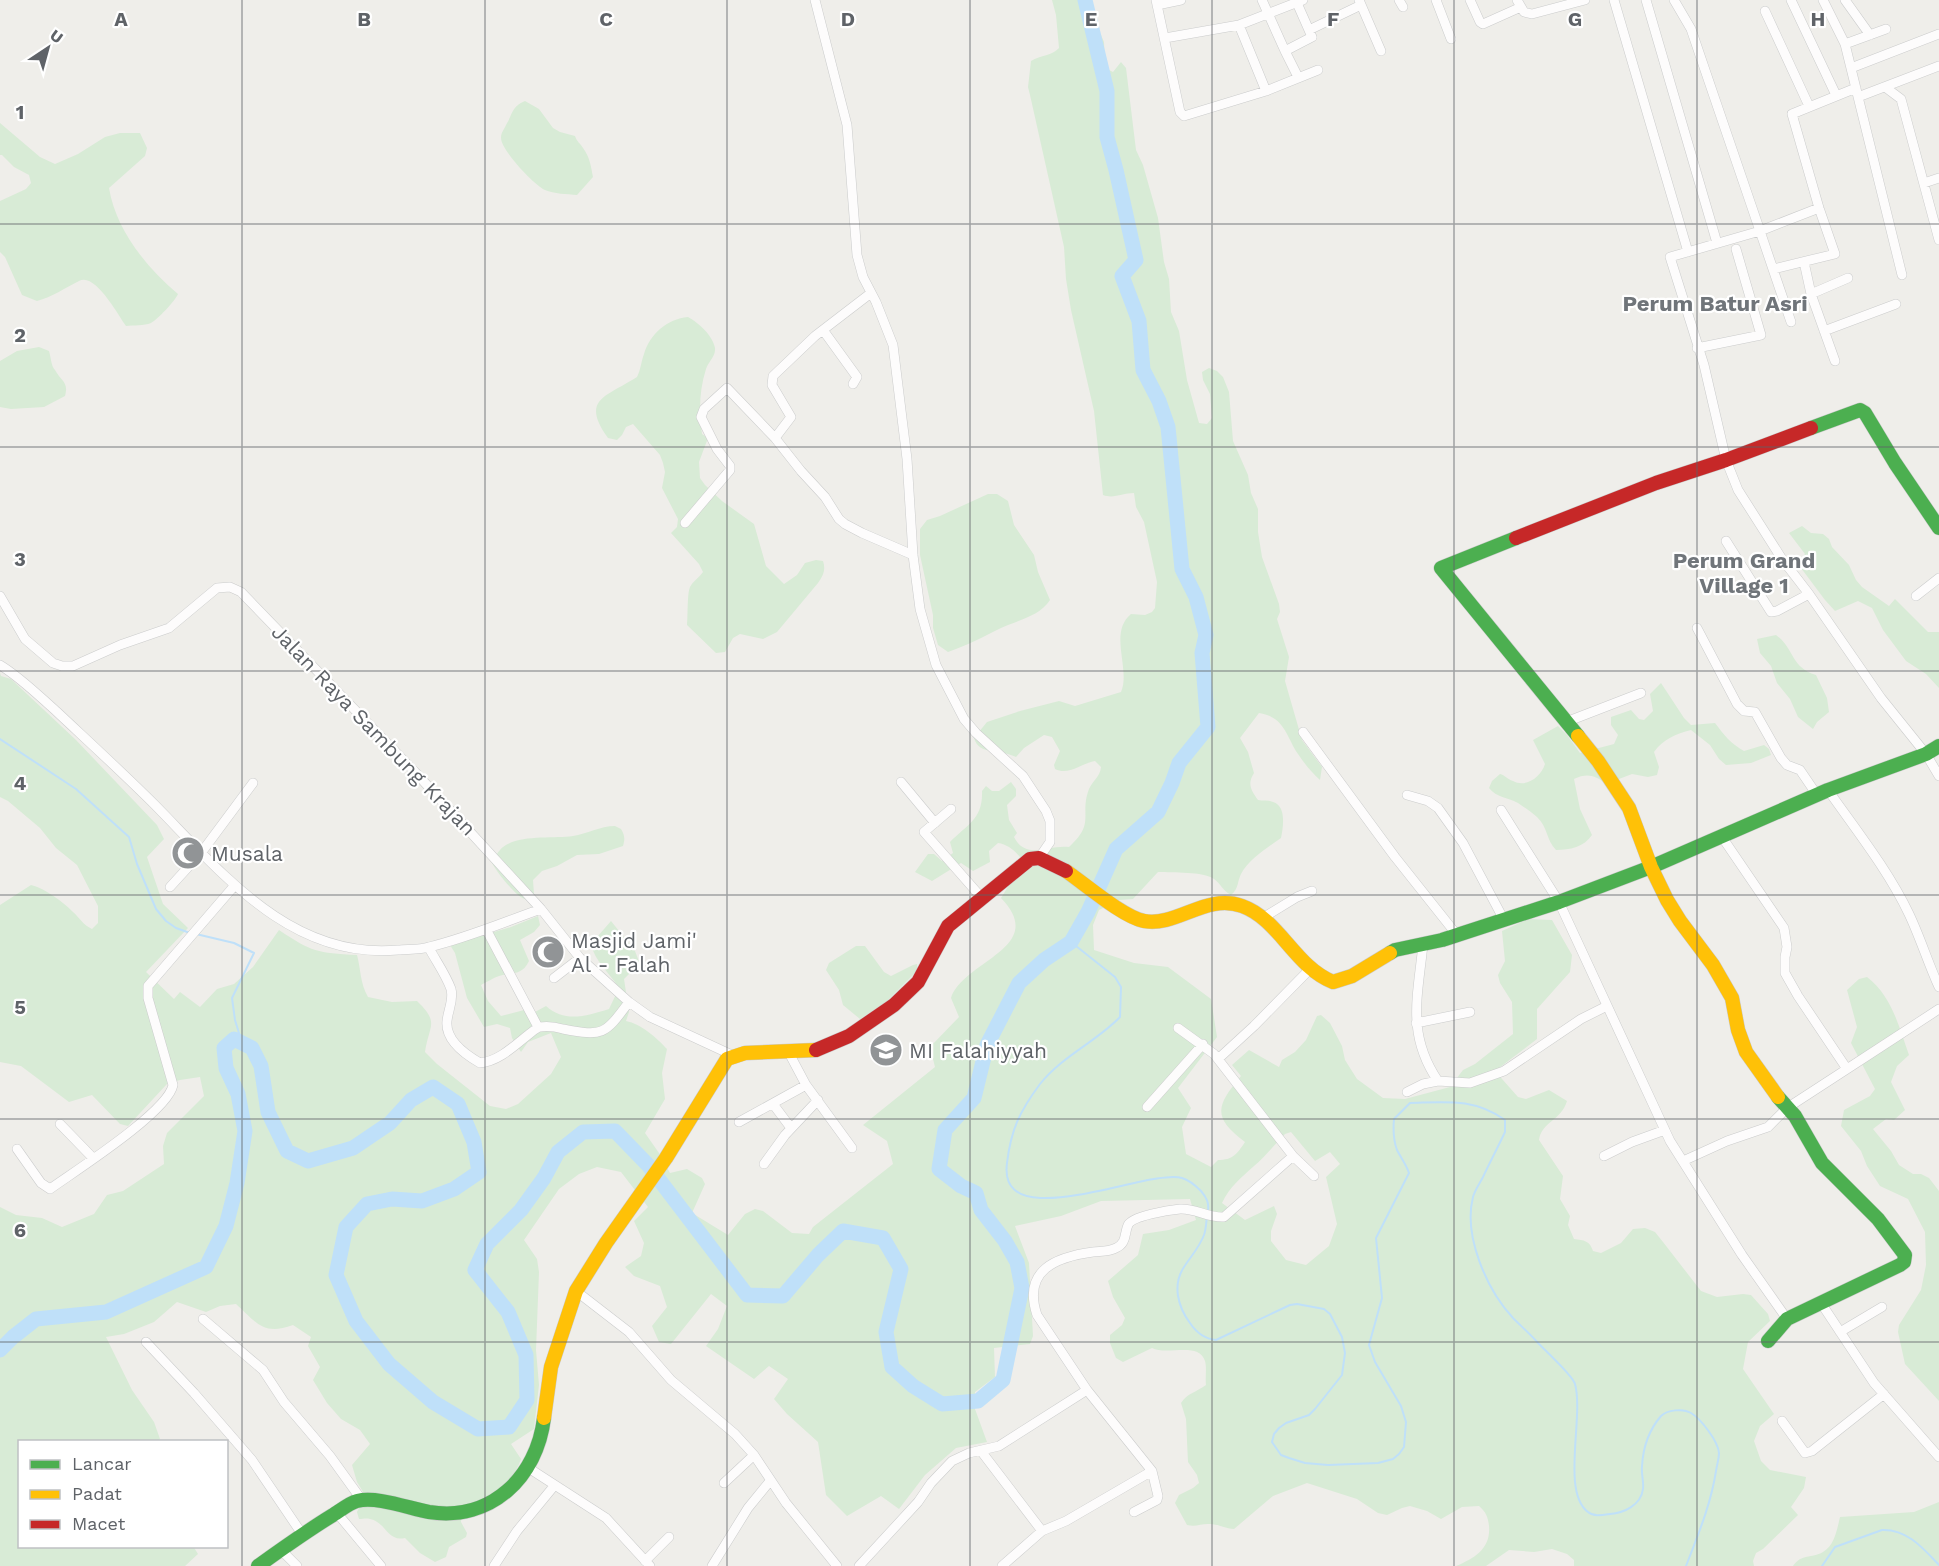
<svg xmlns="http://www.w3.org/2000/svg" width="1939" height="1566" font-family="'Work Sans',sans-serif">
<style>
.green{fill:#d8ebd6;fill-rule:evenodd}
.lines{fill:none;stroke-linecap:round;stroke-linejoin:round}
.stream{stroke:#bfe0f9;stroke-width:2}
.river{stroke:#bfe0f9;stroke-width:15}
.street-casing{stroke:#cbcccc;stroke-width:10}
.fast-casing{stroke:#cacacb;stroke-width:15}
.slow-casing{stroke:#cacacb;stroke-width:15}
.jam-casing{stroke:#cacacb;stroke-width:15}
.street{stroke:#fdfcfc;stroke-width:9}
.fast{stroke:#4caf50;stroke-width:14}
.slow{stroke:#ffc107;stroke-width:14}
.jam{stroke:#c62828;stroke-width:14}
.grid{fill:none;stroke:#5f6368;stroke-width:1.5;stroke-opacity:0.55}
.labels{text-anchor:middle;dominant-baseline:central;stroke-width:4.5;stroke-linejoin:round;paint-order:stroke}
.street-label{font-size:21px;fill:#5f6368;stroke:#fff}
.poi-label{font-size:21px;fill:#5f6368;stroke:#fff;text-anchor:start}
.neighbourhood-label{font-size:22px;font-weight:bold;fill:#70757a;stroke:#fff}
.grid-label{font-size:20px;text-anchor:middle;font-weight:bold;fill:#5f6368;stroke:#fff;stroke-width:4.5;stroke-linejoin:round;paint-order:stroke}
</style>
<rect width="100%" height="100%" fill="#efeeea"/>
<path class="green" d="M1052 0H1079L1089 24 1101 35 1104 42 1105 68 1113 72 1121 62 1126 68 1136 150 1143 165 1158 218 1164 262 1169 279 1171 312 1179 331 1187 380 1199 423 1207 424 1212 418 1210 394 1203 380 1202 372 1209 368 1217 371 1223 377 1229 392 1233 441 1248 475 1251 493 1258 509V532L1262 557 1279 604 1280 612 1277 619 1289 657 1285 681 1302 740 1322 767 1320 780C1312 773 1304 763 1298 754 1286 736 1285 717 1259 713L1240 738 1248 752 1254 773C1247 784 1251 790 1258 800 1263 801 1269 800 1273 802 1287 806 1283 828 1281 838 1267 848 1249 859 1241 874 1237 882 1239 888 1231 895 1223 891 1221 884 1214 879 1203 871 1173 873 1158 872L1133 899 1119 900 1099 910 1093 925 1094 950 1134 963 1168 967 1211 999 1217 1037 1178 1088 1191 1108 1182 1127 1186 1154 1211 1167 1218 1160C1233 1160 1237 1154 1245 1142 1212 1117 1216 1106 1241 1076L1232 1065 1249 1050 1279 1067 1282 1060 1295 1052 1306 1040 1317 1016 1321 1015 1330 1023 1342 1046 1345 1060 1357 1079 1383 1098 1405 1099 1450 1087 1463 1070 1475 1064 1513 1034 1512 1002 1500 983 1498 975 1505 961 1502 931 1528 919 1552 920 1572 955 1570 972 1537 1009V1039L1495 1071 1518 1097 1526 1099 1549 1090 1567 1101C1561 1121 1541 1122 1539 1140L1563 1176 1560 1199 1570 1216 1568 1225 1574 1239C1584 1240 1590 1241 1593 1251L1601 1253 1621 1243 1633 1229 1645 1228 1655 1232 1663 1242 1701 1291 1717 1297 1743 1294 1751 1295 1768 1314 1770 1321 1748 1342 1743 1369 1774 1414 1760 1426 1754 1441 1761 1461 1770 1470 1806 1477 1804 1488 1791 1507 1798 1515 1763 1549 1756 1553 1753 1561 1754 1566H1574V1560L1567 1554 1552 1549 1534 1552 1509 1550 1486 1566H1456C1475 1558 1491 1548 1489 1526 1488 1517 1486 1512 1479 1506L1462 1507 1441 1519 1427 1511 1410 1506 1402 1508 1387 1515 1378 1513 1357 1499 1307 1483 1273 1496 1234 1529C1225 1529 1217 1523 1208 1524 1200 1524 1196 1527 1187 1525L1175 1503 1179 1495 1193 1488 1199 1483 1197 1475 1188 1462 1186 1419 1181 1403C1187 1393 1197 1392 1206 1385 1205 1378 1207 1368 1205 1361 1199 1341 1167 1356 1152 1348L1123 1362 1116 1358 1110 1343V1335L1122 1325 1125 1318 1113 1297 1108 1281 1138 1255 1143 1234 1169 1230 1196 1220 1190 1199 1101 1201 1061 1216 1015 1226 1029 1263 1033 1336 1030 1344 994 1348 995 1377 975 1392V1409L987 1442 956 1448 925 1475 899 1509 881 1496 847 1516 826 1495 818 1442 787 1414 774 1399 788 1379 769 1366 754 1379 706 1346 718 1329 727 1306 711 1294 671 1344 659 1342 652 1326 667 1307 660 1286 634 1276 625 1267 641 1256 644 1243 634 1221 648 1207 621 1172 597 1167 579 1174 559 1189 524 1240 537 1259 539 1272 536 1350 539 1385 534 1429 511 1444 521 1459C513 1484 486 1501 462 1508L461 1522 467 1533 466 1537 449 1547 446 1557 435 1562 420 1553 405 1538C387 1542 386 1522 370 1519 366 1518 363 1519 359 1519L357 1512 365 1495 357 1482 352 1465 370 1444 360 1430 341 1419 327 1403 313 1380 320 1367 308 1346 311 1337 293 1325C263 1336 257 1323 236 1304L220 1306 206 1312 177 1302 154 1322 124 1334 106 1337 132 1390 154 1422 160 1439 158 1441 20 1442V1546H193L198 1554 185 1566H0V1207L16 1215 42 1218 62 1227 94 1214 107 1195 123 1191 164 1164 163 1146 167 1133 204 1096 200 1077 180 1080 167 1084 128 1126 120 1124 92 1095 69 1102 21 1066 0 1062V905L31 885C46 889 62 901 73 912 80 918 83 925 92 929L98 923V906L77 865 56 848 40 828 8 801 0 797V673L1 676 11 679 76 740 157 825 164 839 147 857 163 904 188 928 146 972 174 999 180 992 200 1007 217 989 234 984 253 967 279 930C312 952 317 953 357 955 361 970 360 983 368 997L392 1002 417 1001C440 1023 429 1025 425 1052L437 1064 490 1106 506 1109 518 1104 551 1074 561 1057 551 1033 528 1042 521 1052 512 1038 510 1028 497 1024 484 1027 467 998 455 953 450 945 511 927 538 916 540 925 534 932 520 940 529 961C522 976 512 972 499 976 493 978 487 982 481 985L488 1001 501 1016 528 1009 535 1012 546 1006C565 1023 586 1016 609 1009L619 988C609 972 595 962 591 944L611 921 635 951 641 967 631 972 624 979 629 1012 626 1021C641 1024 657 1038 667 1049L662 1073 665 1099 645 1133 659 1153 670 1173 687 1169 702 1178 705 1184 692 1213 728 1235 745 1214 755 1209 763 1211 792 1233 809 1234 813 1227 893 1164 887 1141 863 1125 935 1067 930 1047 959 1017 951 998C964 960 1049 948 1001 898L1009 885 1027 866C1019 855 1011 845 998 843L989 851 990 862 973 871 961 863 932 881 915 872 928 854H934L942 861 953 853 950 842C968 824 983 819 982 791L986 786 992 791H999L1011 782 1016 789V796L1007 805 1009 820 1017 833 1014 837C1026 861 1049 844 1069 847 1096 823 1079 815 1089 789 1093 780 1100 777 1101 767L1095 761C1082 763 1069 776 1055 769L1054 765 1060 751 1052 737 1044 735 1024 748 1016 757C1001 749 979 756 974 738L987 722 1020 711 1059 701 1075 706 1121 692C1131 669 1108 633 1131 614L1145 615 1152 612 1155 608 1157 582 1144 522 1136 507 1134 493C1122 493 1114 499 1103 495L1094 411 1071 310 1066 279 1064 247 1030 95 1028 87 1031 61C1041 55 1052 56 1059 48L1056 15ZM1291 1132 1315 1161 1330 1152 1340 1164 1326 1177 1337 1224 1329 1246 1306 1265 1286 1260 1271 1241V1231L1277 1214 1274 1206 1245 1220 1222 1203C1230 1186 1241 1178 1254 1166 1265 1157 1275 1144 1285 1134Z
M525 101 539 109 553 128 560 132 575 136C577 142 580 143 583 148 590 157 591 167 593 177L577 195C567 194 554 194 545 190 534 185 501 150 501 138 501 132 504 130 506 125 513 114 511 107 525 101Z
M0 123 40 157 55 164 78 154 105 137 120 133H140L147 148 145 156 109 188C116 230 146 267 178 294 175 301 158 319 151 323 144 326 133 325 126 326 118 315 95 272 79 281 65 288 52 297 37 301L22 295 5 257 0 252V201L26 189 31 183 29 175 14 167 2 155H0Z
M688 317C699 323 713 336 715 348 716 356 708 362 706 369 699 391 699 412 702 434L708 438 699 462 700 478 705 485 722 501 754 524 766 566 784 584 797 575 805 563 816 560 823 561C826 570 823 576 818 583L777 632 763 639 740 634 733 638 725 652 716 653 687 625C688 616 687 594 690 587 693 581 699 578 703 572L699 564 671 533 677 527 678 519 662 488 665 472 663 463 660 455 633 424 626 427 622 435 617 440 608 438C580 399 606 397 637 377 641 369 641 362 644 354 650 334 667 319 688 317Z
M39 347 49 351C51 357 51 366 55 370 61 381 69 382 65 396L44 407 11 409 0 407V361L17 351Z
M988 494H997L1008 501 1014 525 1034 555 1038 572 1050 600C1040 616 1018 620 1001 628 983 637 968 645 948 652L938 645 933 628V615L920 555V529L927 520 940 516Z
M1802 526 1811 533 1823 534 1829 539 1832 547 1849 565 1856 580 1862 587 1889 606 1895 599 1928 632H1939V688L1926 674 1906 661 1883 630 1872 608 1858 601 1835 611 1825 600 1798 564 1805 554 1789 533Z
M1776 635C1795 649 1790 667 1816 675L1827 698 1829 712 1817 722 1813 729 1798 717 1790 699 1777 683 1771 666 1760 653 1757 639Z
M1661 683 1684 718 1691 725 1715 723C1724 735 1731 744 1744 751L1764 745 1769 749 1771 755 1751 763 1726 765 1719 759 1710 745 1691 730C1676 734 1663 739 1654 752L1659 767 1657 775 1648 777 1632 774 1606 784C1595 775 1587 773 1574 779L1580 809 1592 835C1584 847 1570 850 1556 850 1546 840 1548 827 1537 817 1531 812 1524 807 1518 803 1507 797 1497 798 1489 788L1492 781 1500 774C1505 775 1507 779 1513 781 1526 788 1541 777 1545 764L1533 740 1558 726 1567 735 1580 753 1614 744 1618 735 1611 725V717L1631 710 1639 719 1644 720 1653 711 1650 694Z
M615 826 621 829C625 836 625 839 623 846L599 854 577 855 557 866 542 871 533 880 534 894C532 896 529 899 525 899 517 898 494 869 491 861 495 857 499 850 503 847 520 834 554 839 573 836 587 834 600 826 615 826Z
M856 946H865L884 972 891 976 913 965 917 964V971L887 1001 860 1019 843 1005 839 990 826 970 829 963Z
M1867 977C1892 996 1899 1027 1909 1055L1897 1066 1891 1082 1905 1110 1894 1120 1886 1119 1873 1129 1891 1151 1899 1165 1913 1174H1921L1929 1178 1939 1191V1401L1905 1364 1898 1332 1899 1325 1921 1290 1926 1265 1925 1232 1908 1199 1880 1186 1867 1166 1861 1151 1841 1126 1844 1110 1870 1096 1875 1089 1851 1043 1857 1027 1847 990 1859 979Z
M1939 1502V1566H1793C1802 1553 1811 1559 1823 1552 1835 1545 1837 1529 1840 1517L1914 1512Z"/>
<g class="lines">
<path class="stream" d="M0 739 76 789 129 837 137 864 156 909 166 921 176 928 190 933
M196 934 234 943 254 953 232 998 235 1020 242 1043
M1071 942 1115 977 1121 987 1120 1017C1096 1042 1062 1056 1040 1084 1020 1111 1011 1129 1007 1163 997 1238 1148 1168 1182 1178 1189 1180 1196 1186 1201 1191 1207 1198 1209 1203 1208 1211
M1207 1217C1206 1223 1206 1230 1204 1235 1199 1248 1191 1256 1184 1267 1172 1285 1178 1307 1190 1323 1196 1332 1205 1339 1216 1340L1290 1305 1297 1304 1324 1309 1330 1314 1342 1337 1345 1353 1342 1375 1315 1409 1309 1415 1286 1423 1279 1428 1274 1434 1272 1442 1281 1455 1289 1458 1305 1463 1328 1465 1378 1463 1393 1459 1399 1454 1404 1447 1406 1422 1401 1406 1375 1362 1369 1345 1382 1298 1376 1238 1409 1173C1406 1164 1401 1158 1397 1150 1393 1139 1393 1130 1394 1119L1410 1103C1447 1102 1474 1098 1505 1120V1132C1498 1147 1490 1162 1483 1177 1480 1183 1475 1190 1473 1197 1463 1236 1487 1290 1513 1318 1522 1327 1531 1335 1539 1344 1547 1352 1573 1376 1575 1384 1584 1417 1561 1492 1588 1512 1594 1517 1603 1515 1610 1514 1624 1513 1641 1505 1643 1489 1644 1481 1641 1474 1642 1466 1643 1448 1649 1430 1661 1416 1667 1410 1683 1408 1691 1413 1701 1419 1718 1441 1719 1453 1719 1458 1717 1465 1716 1471 1711 1504 1698 1535 1686 1566
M1822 1566 1835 1547 1882 1530C1907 1529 1923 1548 1939 1565"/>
<path class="river" d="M0 1350 13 1337 36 1319 106 1312 206 1267 226 1226 237 1183 245 1131 238 1094 226 1068 224 1048 234 1039 252 1048 261 1066 268 1112 287 1151 308 1161 353 1148 390 1123 411 1100 433 1087 458 1104 474 1142 479 1172 454 1189 422 1201 392 1199 367 1204 346 1227 336 1275 356 1321 389 1364 433 1402 478 1429 509 1427 527 1400 526 1355 508 1312 475 1270 487 1244 521 1210 544 1178 558 1152 583 1132 615 1131 648 1165 747 1295 783 1296 818 1255 843 1231 883 1238 901 1269 886 1332 892 1367 913 1386 942 1404 978 1401 1003 1380 1022 1288 1017 1262 1005 1241 981 1210 976 1193 961 1186 939 1169 945 1130 974 1098 987 1045 1019 983 1044 960 1071 942 1088 912 1116 849 1158 812 1172 783 1179 763 1208 727 1202 653 1206 635 1196 597 1182 569 1168 427 1159 401 1143 370 1139 321 1122 276 1136 260 1116 170 1107 137V91L1085 0"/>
<g class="street-casing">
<path id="street" d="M815 0 847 125 857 255 863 277 876 302 893 345 907 459 913 555 920 609 936 665 964 719 976 733 1023 776 1046 811 1050 821V842L1039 858
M1156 0 1180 112 1184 116 1266 91 1318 70
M1262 0 1285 51
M1359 0 1381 51
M1399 0 1403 7
M1436 0 1451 39
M1470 0 1480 22 1483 24 1521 7
M1517 0 1524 12 1532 14 1585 0
M1614 0 1688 252
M1646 0 1717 243
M1674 0 1691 29 1760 231 1819 208
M1791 0 1836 95
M1823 0 1845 44 1902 275
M1845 0 1870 35
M1297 3 1312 37 1285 51 1298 77
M1157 5 1181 0
M1765 11 1809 106
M1239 25 1266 91
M1309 30 1361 5
M1165 38 1239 25 1303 0
M1845 44 1886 29
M1851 68 1939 34
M1885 87 1901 99 1939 240
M1858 97 1939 66
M1924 183 1939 178
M1804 262 1811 294 1835 361
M1773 269 1835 254 1819 208 1792 114 1856 88
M1811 294 1848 278
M1791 322 1760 231 1670 257 1704 365 1726 460 1738 490 1782 559 1809 594 1881 698 1926 754 1939 776
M823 330 857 377 853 384
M1824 331 1896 304
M1697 348 1761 335 1736 249
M775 438 791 417 772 385 773 376 815 336 871 293
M685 523 730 470V466L717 449 701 417 704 409 727 388 775 438 801 471 825 497 839 519 845 524 862 533 913 555
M1726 541 1771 612 1777 611 1809 594
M0 596 25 639 53 663 62 666H73L120 645 169 628 217 588 230 587 241 592 415 772 541 909 580 958 629 1002 650 1017 732 1055
M1916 596 1939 578
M1697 628 1737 704 1744 711 1755 712 1781 758 1787 765 1800 770 1817 795
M0 665C20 677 38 695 56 711 89 742 123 773 155 805 222 873 291 960 398 950 408 949 420 950 429 947 467 938 504 922 541 909
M1566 722 1641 693
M1303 732 1395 857 1457 935
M901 782 935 823
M1828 790C1856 830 1888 870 1909 914 1920 937 1928 963 1939 987
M1407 795 1428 801 1438 808 1463 843 1504 920
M951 809 924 832 981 897
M1501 810 1559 902 1670 1141 1742 1255 1787 1319
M170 887 201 853 253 783
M1261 919 1297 897 1312 891
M486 929 538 1027
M1423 944C1418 996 1406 1034 1438 1081
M429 948C436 961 446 975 451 989 454 1000 448 1010 447 1021 445 1040 466 1055 480 1063 499 1061 514 1046 528 1035 532 1032 536 1028 540 1027 547 1026 556 1027 563 1029 604 1037 605 1034 629 1002
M554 978 580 958
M1416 1023 1470 1012
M1178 1028 1214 1054 1293 1156 1314 1176
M1218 1059 1254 1026 1310 969
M1847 1069 1939 1009
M806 1085 852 1148
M1407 1092 1423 1084 1438 1081 1470 1083 1504 1071 1581 1019 1607 1006
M773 1104 791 1128
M1147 1107 1203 1044
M739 1122 806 1085 789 1053
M60 1124 93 1158
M17 1149 41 1183 50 1189C75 1171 168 1112 173 1085L148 998V986L235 885
M1604 1156 1632 1142 1665 1130
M1683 1161 1727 1141 1768 1127 1787 1108 1847 1069 1798 996 1785 973V957L1787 947 1784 928 1722 837
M764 1164 785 1135 818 1100
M576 1291 629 1332 671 1380 735 1434 754 1455 786 1503 837 1566
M1821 1303 1874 1383 1939 1457
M203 1319 263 1370 284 1402 330 1456 361 1499
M1840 1332 1882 1307
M146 1342 194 1393 252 1460 302 1534
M1087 1390 1152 1471 1158 1496 1157 1500 1134 1512
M1782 1421 1805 1453 1812 1451 1884 1394
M981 1451 1042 1531
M527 1467 606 1518 650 1566
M724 1483 754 1455
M337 1513 381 1566
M281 1550 297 1566
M645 1561 669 1537
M494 1566 517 1531 554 1486
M712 1566 748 1508 770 1481
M859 1566 918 1502 931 1483 952 1461 969 1453 999 1446 1087 1390 1037 1315C1022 1270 1056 1257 1093 1252 1101 1251 1108 1252 1116 1248 1127 1243 1124 1234 1128 1225 1132 1216 1169 1210 1180 1209 1195 1208 1208 1218 1224 1217L1293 1156
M1002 1566 1042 1531 1066 1521 1152 1471"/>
</g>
<g class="fast-casing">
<path id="fast" d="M1811 428 1860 410 1865 413 1895 463 1939 528
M1516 538 1441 568 1578 736
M1390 953 1395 950 1442 940 1559 902 1651 867 1828 790 1926 754 1939 746
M1768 1341 1787 1319 1900 1265 1904 1262 1905 1255 1878 1219 1822 1163 1795 1116 1778 1097
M258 1566C283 1548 307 1531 333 1515 340 1511 349 1503 357 1501 377 1496 408 1508 429 1512 491 1522 537 1477 544 1418"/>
</g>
<g class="slow-casing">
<path id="slow" d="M1578 736 1598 761 1629 808 1651 867 1667 900 1680 921 1713 965 1732 998 1738 1030 1746 1052 1778 1097
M1066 871C1085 884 1123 917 1144 921 1177 927 1206 893 1242 906 1279 919 1295 967 1333 982L1352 976 1390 953
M544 1418 551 1367 576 1291 606 1243 666 1158 727 1059 745 1053 816 1050"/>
</g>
<g class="jam-casing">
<path id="jam" d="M1516 538 1656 483 1726 460 1811 428
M816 1050 849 1036 894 1005 918 982 948 926 1030 859 1039 858 1066 871"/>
</g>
<use href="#street" class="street"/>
<use href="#fast" class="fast"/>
<use href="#slow" class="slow"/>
<use href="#jam" class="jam"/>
</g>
<path class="grid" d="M242 0V1566M485 0V1566M727 0V1566M970 0V1566M1212 0V1566M1454 0V1566M1697 0V1566M0 224H1939M0 447H1939M0 671H1939M0 895H1939M0 1119H1939M0 1342H1939"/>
<defs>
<g id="mosque-disc" transform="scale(1.725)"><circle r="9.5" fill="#919496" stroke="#fff"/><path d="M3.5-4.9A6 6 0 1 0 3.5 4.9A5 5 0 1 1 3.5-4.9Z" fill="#fff"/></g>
<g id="school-disc" transform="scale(1.725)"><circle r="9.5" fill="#919496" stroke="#fff"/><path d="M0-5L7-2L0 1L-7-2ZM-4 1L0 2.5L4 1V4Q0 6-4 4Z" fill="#fff"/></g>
</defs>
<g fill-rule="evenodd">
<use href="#mosque-disc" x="188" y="853"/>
<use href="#mosque-disc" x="548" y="952"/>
<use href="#school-disc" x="886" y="1050"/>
</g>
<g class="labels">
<g class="street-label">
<text transform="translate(374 730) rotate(46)">Jalan Raya Sambung Krajan</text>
</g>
<g class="poi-label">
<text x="211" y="853">Musala</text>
<text x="571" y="940">Masjid Jami'<tspan x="571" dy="24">Al - Falah</tspan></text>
<text x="909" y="1050">MI Falahiyyah</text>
</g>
<g class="neighbourhood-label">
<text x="1715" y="303">Perum Batur Asri</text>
<text x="1744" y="560">Perum Grand<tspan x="1744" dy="25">Village 1</tspan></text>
</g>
</g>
<g class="grid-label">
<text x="121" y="26">A</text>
<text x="364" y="26">B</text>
<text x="606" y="26">C</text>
<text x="848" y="26">D</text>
<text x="1091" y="26">E</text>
<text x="1333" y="26">F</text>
<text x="1575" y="26">G</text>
<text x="1818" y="26">H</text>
<text x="20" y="119">1</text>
<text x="20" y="342">2</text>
<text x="20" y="566">3</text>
<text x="20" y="790">4</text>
<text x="20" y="1014">5</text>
<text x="20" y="1237">6</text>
</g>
<rect x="18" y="1440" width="210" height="108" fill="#ffffff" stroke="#bfc1c3" stroke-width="1.5"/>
<rect x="30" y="1460" width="30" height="9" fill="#4caf50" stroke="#bfc1c3" stroke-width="1.5"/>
<text x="72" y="1470" font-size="18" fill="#5f6368">Lancar</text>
<rect x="30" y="1490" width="30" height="9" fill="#ffc107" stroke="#bfc1c3" stroke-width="1.5"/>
<text x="72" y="1500" font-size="18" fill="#5f6368">Padat</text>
<rect x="30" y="1520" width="30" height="9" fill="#c62828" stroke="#bfc1c3" stroke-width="1.5"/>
<text x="72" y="1530" font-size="18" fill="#5f6368">Macet</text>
<g transform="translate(48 48) rotate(36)" stroke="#ffffff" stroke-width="4.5" paint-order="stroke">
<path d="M0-4.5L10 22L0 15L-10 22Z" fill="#5f6368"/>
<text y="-9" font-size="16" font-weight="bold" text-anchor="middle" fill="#5f6368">U</text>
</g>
</svg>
